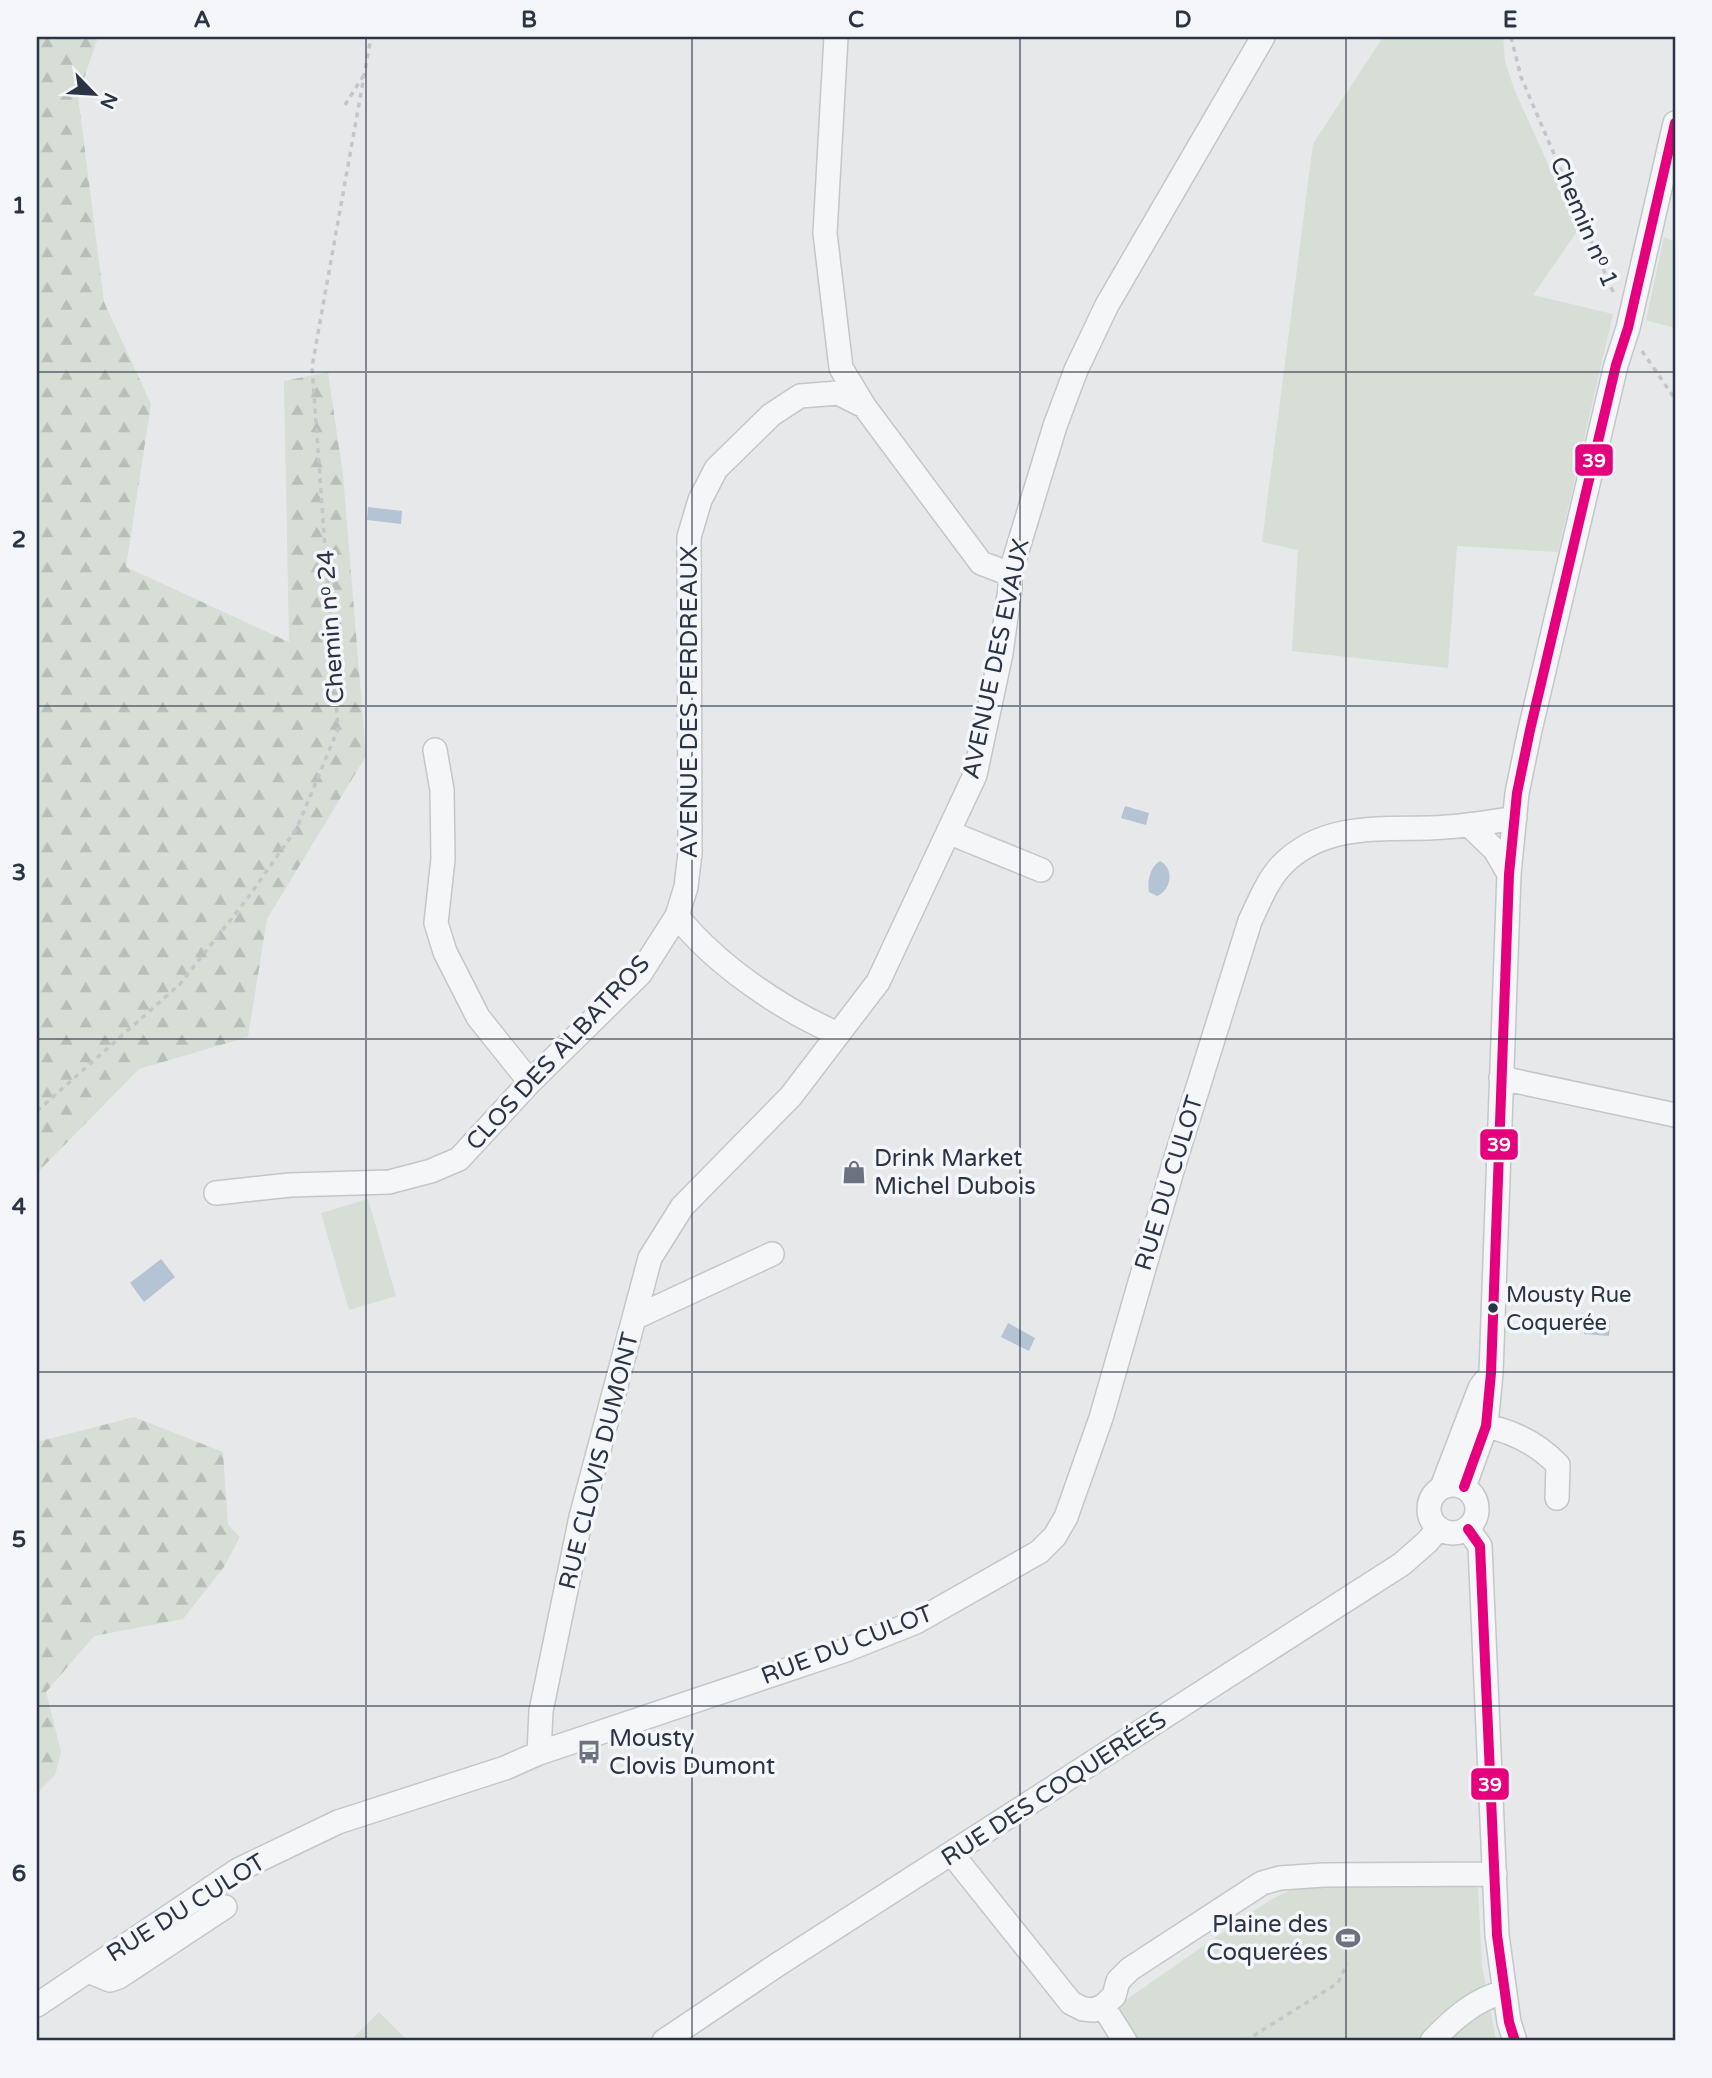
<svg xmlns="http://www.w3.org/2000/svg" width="1712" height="2078" font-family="'Varela Round',sans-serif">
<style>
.green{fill:#d6ded6}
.forest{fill:url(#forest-firs)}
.water{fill:#b4c4d5}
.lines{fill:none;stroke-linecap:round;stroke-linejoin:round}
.minor-casing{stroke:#c4c6c8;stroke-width:26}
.path{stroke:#c5c6ca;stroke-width:3.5;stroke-dasharray:5 5;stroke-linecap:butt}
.minor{stroke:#f5f6f7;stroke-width:23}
.bus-1-casing{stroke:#f4f6f9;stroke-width:16}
.bus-1{stroke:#e5007d;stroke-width:10}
.grid{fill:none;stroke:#2b3445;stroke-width:2;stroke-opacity:0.55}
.bus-dot{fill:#2b3445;stroke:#f4f6f9;stroke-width:2.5}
.labels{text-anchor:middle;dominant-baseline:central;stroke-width:7;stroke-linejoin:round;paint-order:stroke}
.bus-label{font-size:22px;fill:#2b3445;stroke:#f4f6f9;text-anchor:start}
.street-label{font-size:24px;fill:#2b3445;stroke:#f4f6f9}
.poi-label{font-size:24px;fill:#2b3445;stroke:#f4f6f9;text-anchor:start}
.line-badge{stroke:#f4f6f9;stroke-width:2.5}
.badge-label{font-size:19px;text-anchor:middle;font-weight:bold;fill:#fff}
.neatline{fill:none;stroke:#2b3445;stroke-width:2.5}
.grid-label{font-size:23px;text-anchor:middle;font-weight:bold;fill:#2b3445}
</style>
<defs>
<pattern id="forest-firs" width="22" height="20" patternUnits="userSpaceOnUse" patternTransform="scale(1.75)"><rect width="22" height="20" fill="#d6ded6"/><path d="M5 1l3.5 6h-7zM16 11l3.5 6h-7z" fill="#b8bfb9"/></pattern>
</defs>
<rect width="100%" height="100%" fill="#e6e8ea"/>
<path class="green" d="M1383 37H1503L1505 61 1514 89 1578 230 1533 295 1613 314 1558 552 1457 546 1448 668 1292 651 1298 550 1262 542 1313 144Z
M1664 237 1675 242V328L1646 320Z
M368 1199 396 1296 349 1310 321 1213Z
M1467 1880 1478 1887 1482 1966 1496 2041H1113L1097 2020 1255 1910 1274 1898 1300 1886Z
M379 2012 408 2041H350Z"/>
<path class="forest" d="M37 37H98L78 96 104 302 151 404 126 567 289 642 284 381 328 372 343 475 366 756 267 919 248 1037 139 1069 37 1173Z
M134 1417 223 1452 228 1525 240 1537 224 1567 183 1619 94 1636 46 1692 61 1752 55 1775 37 1793V1442Z"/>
<path class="water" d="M368 507 402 511 401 524 367 520Z
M1125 806 1149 813 1146 825 1121 818Z
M1160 861C1175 869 1171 890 1157 896L1149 892C1147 881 1150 867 1160 861Z
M161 1259 175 1277 144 1302 130 1283Z
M1585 1320 1610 1321 1609 1336 1584 1334Z
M1008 1323 1035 1338 1029 1351 1001 1337Z"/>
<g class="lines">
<g class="minor-casing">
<path id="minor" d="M836 37 825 233 841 368 864 406 981 563 1010 574
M435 750 442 790 443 859 436 923 445 952 478 1017 530 1082
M1469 825 1495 850 1509 874
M948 832 1041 870
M838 1034C781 1009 716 965 677 916L686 887 690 853 689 537 700 500 716 469 771 415 800 396 838 393 864 406
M1501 1078 1675 1115
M216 1193 290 1185 389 1182 431 1171 459 1159 530 1082 640 974 677 916
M634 1318 650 1258 682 1207 791 1096 878 982 975 775 1001 653 1010 588V574L1055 426 1076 370 1107 305 1263 37
M1486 1426C1515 1432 1538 1444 1558 1465L1557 1498
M1429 1509a24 24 0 1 1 48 0a24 24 0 1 1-48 0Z
M1442 1487 1480 1388 1485 1381
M1464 1487 1486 1426 1491 1373 1509 874 1517 793 1530 730 1616 365 1628 328 1675 123
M1468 1529 1480 1546 1497 1935 1509 2022 1515 2041
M539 1753 541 1711 581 1517 634 1318 772 1254
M952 1854 1071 2003 1083 2009 1094 2010 1103 2006 1114 1996 1118 1981 1130 1969 1262 1883 1280 1878 1324 1875 1495 1874
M88 1971 110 1980 119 1977 225 1907
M37 2005 238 1870 338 1822 505 1768 539 1753 846 1650 916 1622 1039 1552 1055 1536 1066 1517 1101 1418 1174 1164 1250 921C1259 902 1268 879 1282 865 1322 824 1378 829 1429 828 1458 827 1486 823 1515 818
M1103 2006 1125 2041
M664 2041 777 1965 1402 1564 1427 1542 1438 1529
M1432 2041C1452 2020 1476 1998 1505 1992"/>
</g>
<path class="path" d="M1511 37 1521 77 1614 294
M345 105 365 73
M1642 351 1675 399
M37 1111 180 984 247 899 297 828 338 729 312 367 371 37
M1245 2041 1338 1983 1347 1964"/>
<use href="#minor" class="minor"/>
<g class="bus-1-casing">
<path id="bus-1" d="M1464 1487 1486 1426 1491 1373 1509 874 1517 793 1530 730 1616 365 1628 328 1675 123
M1468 1529 1480 1546 1497 1935 1509 2022 1515 2041"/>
</g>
<use href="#bus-1" class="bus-1"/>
</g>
<path class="grid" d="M366 37V2041M692 37V2041M1020 37V2041M1346 37V2041M37 372H1675M37 706H1675M37 1039H1675M37 1372H1675M37 1706H1675"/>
<defs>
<g id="shop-bare" transform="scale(1.89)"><path d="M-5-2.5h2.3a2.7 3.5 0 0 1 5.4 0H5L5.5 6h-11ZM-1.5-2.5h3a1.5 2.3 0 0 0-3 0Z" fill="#6c737f" stroke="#f4f6f9" stroke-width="2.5" paint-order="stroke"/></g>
<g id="bus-bare" transform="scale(1.89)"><path d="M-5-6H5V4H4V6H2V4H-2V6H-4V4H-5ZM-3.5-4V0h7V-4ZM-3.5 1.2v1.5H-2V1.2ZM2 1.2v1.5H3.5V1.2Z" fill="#6c737f" stroke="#f4f6f9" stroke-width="2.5" paint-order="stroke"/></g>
<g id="stadium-bare" transform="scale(1.89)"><path d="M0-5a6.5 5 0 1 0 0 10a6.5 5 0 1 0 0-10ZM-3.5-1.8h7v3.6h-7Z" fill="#6c737f" stroke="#f4f6f9" stroke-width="2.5" paint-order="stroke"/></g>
</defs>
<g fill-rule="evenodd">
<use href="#shop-bare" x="854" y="1172"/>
<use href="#bus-bare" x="589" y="1752"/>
<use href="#stadium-bare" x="1348" y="1938"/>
</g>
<circle class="bus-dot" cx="1493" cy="1308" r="6"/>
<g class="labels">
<g class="bus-label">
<text x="1506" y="1295">Mousty Rue<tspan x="1506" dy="28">Coquerée</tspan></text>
</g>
<g class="street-label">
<text transform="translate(1584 222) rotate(67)">Chemin nᵒ 1</text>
<text transform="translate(331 627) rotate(-94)">Chemin nᵒ 24</text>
<text transform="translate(996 659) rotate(-78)">AVENUE DES EVAUX</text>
<text transform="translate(689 702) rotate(-90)">AVENUE DES PERDREAUX</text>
<text transform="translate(558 1053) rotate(-47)">CLOS DES ALBATROS</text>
<text transform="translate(1169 1183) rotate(-73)">RUE DU CULOT</text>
<text transform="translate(599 1461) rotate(-76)">RUE CLOVIS DUMONT</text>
<text transform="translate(847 1645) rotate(-21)">RUE DU CULOT</text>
<text transform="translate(1054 1789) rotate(-33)">RUE DES COQUERÉES</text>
<text transform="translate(186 1908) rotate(-32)">RUE DU CULOT</text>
</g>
<g class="poi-label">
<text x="874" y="1158">Drink Market<tspan x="874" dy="28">Michel Dubois</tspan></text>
<text x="609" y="1738">Mousty<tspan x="609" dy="28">Clovis Dumont</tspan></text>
<text x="1328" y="1924" text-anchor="end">Plaine des<tspan x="1328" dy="28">Coquerées</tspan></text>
</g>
</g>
<g class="line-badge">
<rect x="1574" y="443" width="40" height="34" rx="7" fill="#e5007d"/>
<rect x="1479" y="1128" width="40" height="33" rx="7" fill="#e5007d"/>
<rect x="1470" y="1767" width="40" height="34" rx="7" fill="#e5007d"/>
</g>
<g class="badge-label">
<text x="1594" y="467">39</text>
<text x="1499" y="1151">39</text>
<text x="1490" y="1791">39</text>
</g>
<rect width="1712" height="2078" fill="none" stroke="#f4f6f9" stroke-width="77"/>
<g transform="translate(94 94) rotate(115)" stroke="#f4f6f9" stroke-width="5" paint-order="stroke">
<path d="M0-5L12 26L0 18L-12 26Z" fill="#2b3445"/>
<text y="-10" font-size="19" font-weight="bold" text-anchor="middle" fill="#2b3445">N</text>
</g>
<rect x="38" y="38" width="1636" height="2001" class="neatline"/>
<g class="grid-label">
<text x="202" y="27">A</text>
<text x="529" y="27">B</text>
<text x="856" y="27">C</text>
<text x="1183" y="27">D</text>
<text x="1510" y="27">E</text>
<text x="19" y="213">1</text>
<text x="19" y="547">2</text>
<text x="19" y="880">3</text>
<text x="19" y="1214">4</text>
<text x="19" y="1547">5</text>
<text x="19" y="1881">6</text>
</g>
</svg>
